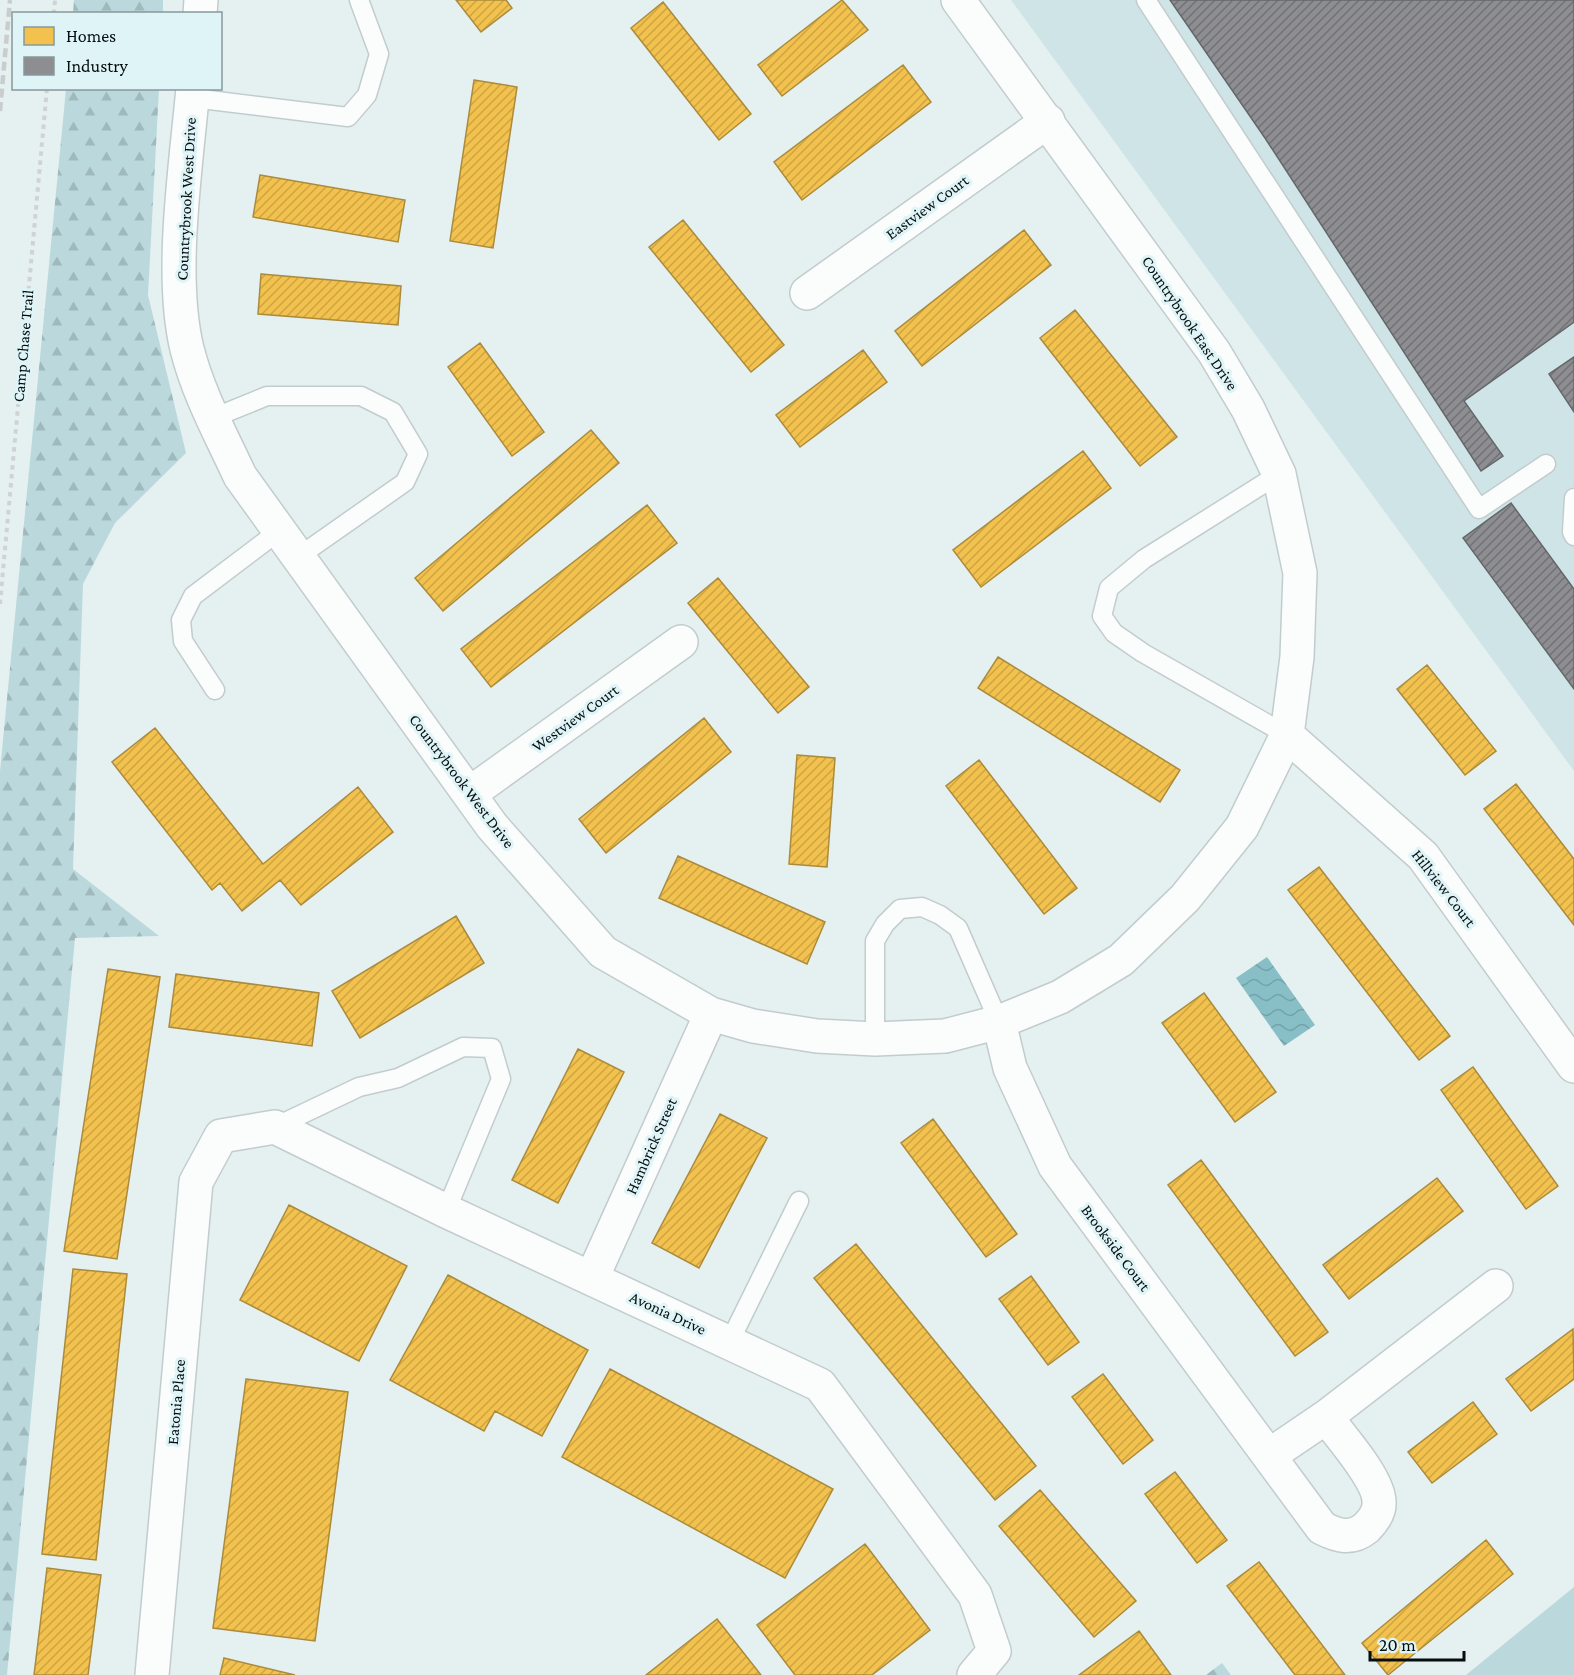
<svg xmlns="http://www.w3.org/2000/svg" width="1574" height="1675" font-family="'Crimson Pro',serif">
<style>
.built{fill:#cfe4e7}
.green{fill:#bbd9dd}
.forest{fill:url(#forest-firs)}
.water{fill:url(#water-waves)}
.homes{fill:url(#homes-hatch);stroke:#ab8b3b;stroke-width:1.5}
.industry{fill:url(#industry-hatch);stroke:#64676a;stroke-width:1.5}
.lines{fill:none;stroke-linecap:round;stroke-linejoin:round}
.lane-casing{stroke:#c3cccd;stroke-width:21}
.street-casing{stroke:#c3cccd;stroke-width:36}
.path{stroke:#d0d3d4;stroke-width:4;stroke-dasharray:4.5 4.5;stroke-linecap:butt}
.lane{stroke:#fbfdfd;stroke-width:18}
.street{stroke:#fbfdfd;stroke-width:33}
.rail{stroke:#cacdcd;stroke-width:4.5;stroke-dasharray:9 4.5;stroke-linecap:butt}
.labels{text-anchor:middle;dominant-baseline:central;stroke-width:6;stroke-linejoin:round;paint-order:stroke}
.street-label{font-size:16px;fill:#060d0e;stroke:#dff4f7}
</style>
<defs>
<pattern id="forest-firs" width="22" height="20" patternUnits="userSpaceOnUse" patternTransform="scale(1.5)"><rect width="22" height="20" fill="#bbd9dd"/><path d="M5 1l3.5 6h-7zM16 11l3.5 6h-7z" fill="#9fb9bc"/></pattern>
<pattern id="water-waves" width="16" height="10" patternUnits="userSpaceOnUse" patternTransform="scale(1.5)"><rect width="16" height="10" fill="#88bec6"/><path d="M0 5q4-4 8 0t8 0" fill="none" stroke="#74a2a9"/></pattern>
<pattern id="homes-hatch" width="6" height="6" patternUnits="userSpaceOnUse" patternTransform="scale(1.5)"><rect width="6" height="6" fill="#f2c14e"/><path d="M-1 1l2-2M0 6l6-6M5 7l2-2" fill="none" stroke="#cea543"/></pattern>
<pattern id="industry-hatch" width="6" height="6" patternUnits="userSpaceOnUse" patternTransform="scale(1.5)"><rect width="6" height="6" fill="#8d8d92"/><path d="M-1 1l2-2M0 6l6-6M5 7l2-2" fill="none" stroke="#717276"/></pattern>
</defs>
<rect width="100%" height="100%" fill="#e5f0f1"/>
<path class="built" d="M1011 0H1574V771Z"/>
<path class="green" d="M1574 1587V1675H1466Z"/>
<path class="forest" d="M74 0H163V13H73Z
M66 89H159L148 295 186 453 115 523 83 584 73 869 159 936 75 938 7 1675H0V771Z
M1222 1663 1231 1675H1206Z"/>
<path class="water" d="M1267 957 1315 1025 1284 1046 1236 978Z"/>
<path class="homes" d="M456 0H506L512 8 481 32Z
M842 0 868 30 782 96 758 65Z
M663 2 751 114 719 140 631 28Z
M903 65 931 102 802 200 774 162Z
M474 80 517 87 493 248 450 241Z
M260 175 405 200 398 242 253 217Z
M683 220 784 345 751 372 649 247Z
M1024 230 1051 265 922 366 895 331Z
M261 274 401 286 398 325 258 314Z
M1075 310 1177 437 1140 466 1040 338Z
M480 343 544 432 512 456 448 367Z
M863 350 887 382 800 447 776 415Z
M591 430 619 463 443 611 415 578Z
M1083 451 1111 488 981 587 953 550Z
M647 505 677 543 491 687 461 649Z
M718 578 809 687 778 713 688 603Z
M998 657 1180 770 1160 802 978 688Z
M1427 665 1496 751 1465 775 1397 689Z
M704 718 731 752 606 853 579 819Z
M155 728 263 864 358 787 393 832 301 905 280 880 242 911 220 883 212 890 112 762Z
M797 755 835 758 827 867 789 864Z
M979 760 1077 888 1044 914 946 786Z
M1516 784 1574 859V925L1484 809Z
M678 856 825 922 807 964 659 898Z
M1319 867 1450 1036 1419 1060 1288 890Z
M456 916 484 963 360 1038 332 991Z
M108 969 160 977 117 1259 64 1251Z
M176 974 319 993 312 1046 169 1027Z
M1204 993 1276 1092 1235 1122 1162 1023Z
M578 1049 624 1072 558 1203 512 1180Z
M1473 1067 1558 1186 1526 1209 1441 1090Z
M720 1114 767 1138 699 1268 652 1243Z
M933 1119 1017 1234 986 1257 901 1143Z
M1201 1160 1328 1332 1295 1356 1168 1185Z
M1437 1178 1463 1211 1349 1299 1323 1265Z
M289 1205 407 1266 359 1361 240 1300Z
M856 1244 1036 1466 995 1500 814 1278Z
M73 1269 127 1274 96 1560 42 1554Z
M448 1275 588 1350 542 1436 495 1411 484 1431 390 1380Z
M1031 1276 1079 1342 1048 1365 999 1299Z
M1573 1329 1574 1379 1531 1411 1506 1379Z
M610 1369 833 1489 785 1578 562 1457Z
M1103 1374 1153 1440 1123 1464 1072 1397Z
M246 1379 348 1392 315 1641 213 1628Z
M1473 1402 1497 1434 1432 1483 1408 1452Z
M1175 1472 1227 1540 1197 1563 1145 1494Z
M1040 1490 1136 1601 1094 1637 999 1526Z
M1486 1540 1513 1574 1388 1675 1362 1643Z
M865 1544 930 1630 872 1675H795L757 1625Z
M1259 1562 1345 1675H1295L1227 1586Z
M47 1568 101 1575 88 1675H34Z
M717 1619 761 1675H646Z
M1139 1631 1171 1675H1079Z
M224 1658 295 1675H220Z"/>
<path class="industry" d="M1170 0H1574V322L1464 401 1503 456 1481 471 1265 138Z
M1574 357V412L1549 374Z
M1511 503 1574 589V689L1463 538Z"/>
<g class="lines">
<g class="lane-casing">
<path id="lane" d="M1146 0 1479 509 1546 464
M193 98 348 117 367 95 379 54 359 0
M213 418 267 396H361L393 412 418 454 405 482 298 557
M1279 474 1144 559 1109 588 1102 616 1114 633 1143 653 1287 735
M1574 498 1572 532 1574 536
M215 690 183 641 181 620 193 596 279 531
M875 1039V941L885 924 900 909 922 907 940 915 958 928 999 1022
M275 1127 359 1087 398 1078 463 1047 492 1048 501 1079 446 1211
M729 1343 799 1201"/>
</g>
<g class="street-casing">
<path id="street" d="M200 14 201 0
M193 88C186 166 169 275 187 349 198 393 221 435 240 476L492 826 603 952 711 1014 753 1026 817 1036 875 1039 945 1036 999 1022 1060 997 1121 960 1185 898 1242 827 1287 735 1297 657 1300 573 1279 474 1248 409 1214 352 958 0
M807 293 1048 121
M1287 735 1423 856 1574 1066
M469 794 681 642
M999 1022 1010 1068 1055 1166 1322 1528C1338 1536 1351 1540 1366 1528 1372 1522 1379 1513 1379 1504 1381 1481 1340 1436 1326 1417
M592 1278 711 1014
M1270 1455 1326 1417 1496 1286
M152 1675 196 1182 221 1136 275 1127 446 1211 820 1385 975 1595 994 1651 974 1675"/>
</g>
<path class="path" d="M54 14 55 0
M0 604 47 88"/>
<use href="#lane" class="lane"/>
<use href="#street" class="street"/>
<path class="rail" d="M0 111 10 0"/>
</g>
<g class="labels">
<g class="street-label">
<text transform="translate(186 199) rotate(-87)">Countrybrook West Drive</text>
<text transform="translate(927 207) rotate(-36)">Eastview Court</text>
<text transform="translate(1190 323) rotate(56)">Countrybrook East Drive</text>
<text transform="translate(23 346) rotate(-85)">Camp Chase Trail</text>
<text transform="translate(575 718) rotate(-36)">Westview Court</text>
<text transform="translate(462 781) rotate(53)">Countrybrook West Drive</text>
<text transform="translate(1444 888) rotate(52)">Hillview Court</text>
<text transform="translate(651 1146) rotate(-66)">Hambrick Street</text>
<text transform="translate(1116 1248) rotate(53)">Brookside Court</text>
<text transform="translate(668 1313) rotate(25)">Avonia Drive</text>
<text transform="translate(176 1402) rotate(-85)">Eatonia Place</text>
</g>
</g>
<rect x="12" y="12" width="210" height="78" fill="#dff4f7" stroke="#88989a" stroke-width="1.5"/>
<rect x="24" y="27" width="30" height="18" fill="#f2c14e" stroke="#88989a" stroke-width="1.5"/>
<text x="66" y="42" font-size="18" fill="#060d0e">Homes</text>
<rect x="24" y="57" width="30" height="18" fill="#8d8d92" stroke="#88989a" stroke-width="1.5"/>
<text x="66" y="72" font-size="18" fill="#060d0e">Industry</text>
<path d="M1370 1651v9h94v-9" fill="none" stroke="#060d0e" stroke-width="3"/>
<text x="1379" y="1651" font-size="18" fill="#060d0e" stroke="#dff4f7" stroke-width="4.5" paint-order="stroke">20 m</text>
</svg>
